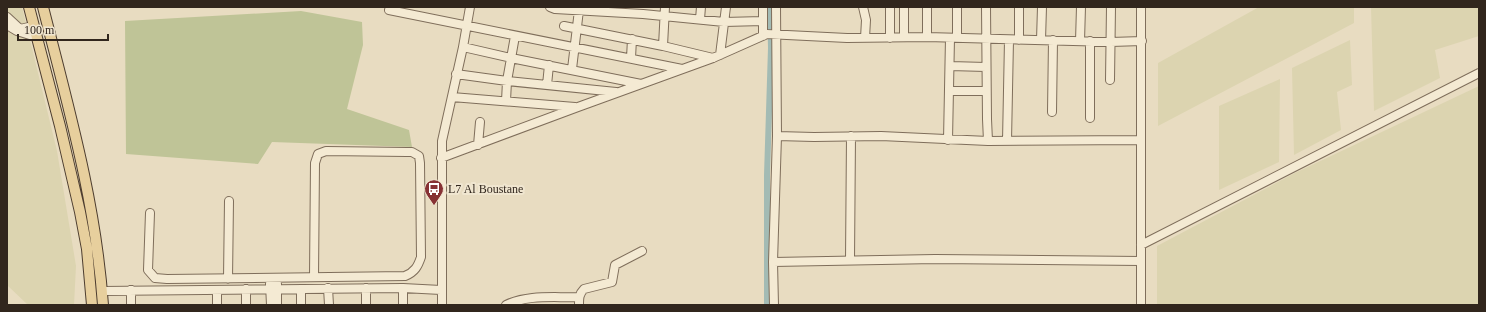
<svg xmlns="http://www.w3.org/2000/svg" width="1486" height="312" font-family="'Times New Roman',serif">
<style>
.farmland{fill:#dcd4b0}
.green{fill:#bfc497}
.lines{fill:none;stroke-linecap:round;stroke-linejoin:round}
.canal{stroke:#a3bbb4;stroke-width:6}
.minor-casing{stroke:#7f6e5b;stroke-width:10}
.major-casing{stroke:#4d3d2f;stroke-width:12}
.minor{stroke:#f4ead3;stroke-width:8}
.major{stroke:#e7cf9d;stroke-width:10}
.labels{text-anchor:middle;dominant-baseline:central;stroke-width:4;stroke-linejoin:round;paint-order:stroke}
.poi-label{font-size:12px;fill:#31261d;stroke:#f0e6d0;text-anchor:start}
</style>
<rect width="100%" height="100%" fill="#e8dcc1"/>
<path class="farmland" d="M7 7H22L57 151 76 266 74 305H28L7 285Z
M1259 7H1354V23L1158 126V63Z
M1371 7H1479V36L1435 50 1440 78 1374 111Z
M1350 40 1352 85 1337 92 1341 130 1294 155 1292 68Z
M1280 79 1279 162 1219 190V106Z
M1479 86V305H1157V246L1295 173Z"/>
<path class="green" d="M301 11 362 22 363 45 347 109 409 130 412 147 272 142 258 164 126 154 125 21Z"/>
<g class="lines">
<path class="canal" d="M767 305V175L771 48 770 7"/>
<g class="minor-casing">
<path id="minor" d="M550 7 555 9 643 14 724 22 763 21
M863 7 866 20 865 38
M890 7V38
M957 7V38
M986 7 987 119 988 141
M389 10 682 69
M7 17 20 29 33 26
M700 19 701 7
M7 25 17 31 36 37
M564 26 663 46 713 58
M763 36V7
M904 37V7
M927 37V7
M1019 40V7
M1041 40 1042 7
M1080 41 1081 7
M663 46 665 7
M463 47 511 58 641 84
M720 55 726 7
M631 58 632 39
M950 66 986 67
M572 69 579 10
M456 74 507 81 616 92
M1110 80 1111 7
M547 85 549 65
M949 91H986
M452 97 575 107
M506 101 507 81 515 36
M1052 112 1053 40
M1090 118V41
M777 136 814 137 881 136 988 141 1141 140
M948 140 950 38
M1007 141 1009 40
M478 145 480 122
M441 158 578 107 713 58 767 34 847 38 927 37 1111 42 1142 41
M150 213 148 270 155 278 167 279 405 276C415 272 418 266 421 257L420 163 419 156 412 152H407L326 151 318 154 315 163 314 277
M1141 245 1479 73
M850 260 851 136
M773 262 935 259 1141 261
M228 279 229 201
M270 284 271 305
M328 288 329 305
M246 289V305
M301 289V305
M131 290V305
M217 290V305
M102 291 403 288 441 290
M277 305V284
M366 305V288
M403 305V288
M442 305V141L463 47 470 7
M506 305C528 294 555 298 579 297
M579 305C579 298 579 294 584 289L612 282 615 265 642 251
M774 305 773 262 777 136 776 7
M1141 305V7"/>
</g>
<g class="major-casing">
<path id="major" d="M29 7 60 126 80 212 87 249 92 305
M43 7C68 106 96 203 103 305"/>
</g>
<use href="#minor" class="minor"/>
<use href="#major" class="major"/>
</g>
<defs>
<g id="bus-pin" transform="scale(1)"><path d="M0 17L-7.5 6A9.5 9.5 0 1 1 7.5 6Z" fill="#873234" stroke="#f0e6d0"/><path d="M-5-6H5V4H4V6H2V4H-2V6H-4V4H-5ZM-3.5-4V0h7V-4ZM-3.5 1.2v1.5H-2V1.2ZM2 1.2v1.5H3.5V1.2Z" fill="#fff"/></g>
</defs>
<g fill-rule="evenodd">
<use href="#bus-pin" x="434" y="189"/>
</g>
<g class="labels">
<g class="poi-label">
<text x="448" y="189">L7 Al Boustane</text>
</g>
</g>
<rect width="1486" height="312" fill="none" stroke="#31261d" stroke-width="16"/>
<path d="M18 34v6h90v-6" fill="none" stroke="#31261d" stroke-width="2"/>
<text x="24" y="34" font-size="12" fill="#31261d" stroke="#f0e6d0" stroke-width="3" paint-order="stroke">100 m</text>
</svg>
